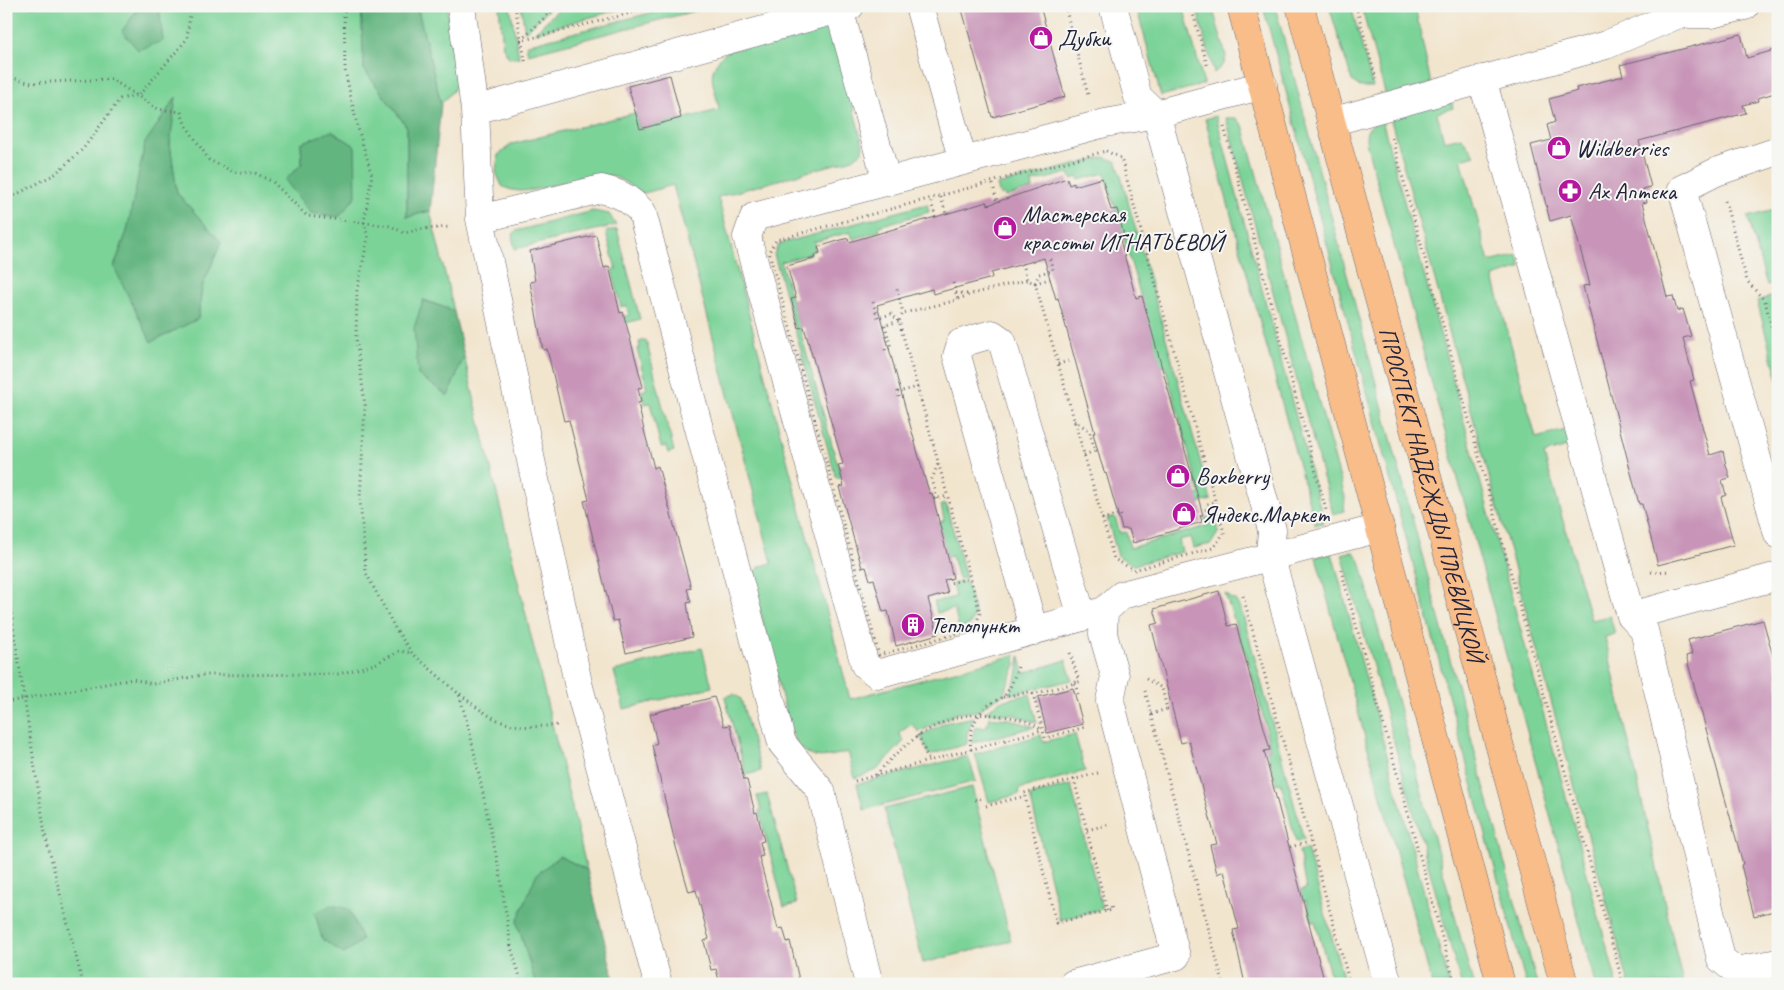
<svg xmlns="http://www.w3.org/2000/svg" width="1784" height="990" font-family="Caveat,sans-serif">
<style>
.green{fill:#7bd398;stroke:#4e7a6a;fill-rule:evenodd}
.forest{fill:#64b580;stroke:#436c5e}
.building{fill:#c895b8}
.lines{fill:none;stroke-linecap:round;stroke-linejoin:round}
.minor-casing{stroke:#6b666e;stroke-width:29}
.major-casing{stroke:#6b666e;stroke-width:29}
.path{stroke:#6b666e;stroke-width:3;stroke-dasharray:1 4;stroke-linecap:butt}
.minor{stroke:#fff;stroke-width:28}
.major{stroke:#f8bd89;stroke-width:28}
.labels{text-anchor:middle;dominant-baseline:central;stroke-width:4;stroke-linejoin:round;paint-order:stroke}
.poi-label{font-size:24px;fill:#22223b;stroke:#f6f6f2;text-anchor:start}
.street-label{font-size:24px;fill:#22223b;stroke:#f6f6f2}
</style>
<rect width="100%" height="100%" fill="#f6f6f2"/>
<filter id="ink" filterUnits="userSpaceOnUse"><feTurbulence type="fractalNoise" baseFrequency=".02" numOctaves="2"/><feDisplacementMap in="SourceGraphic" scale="10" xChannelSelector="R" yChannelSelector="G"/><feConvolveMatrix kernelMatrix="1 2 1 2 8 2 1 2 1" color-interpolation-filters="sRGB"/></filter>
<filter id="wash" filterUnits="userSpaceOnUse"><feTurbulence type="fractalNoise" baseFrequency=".0096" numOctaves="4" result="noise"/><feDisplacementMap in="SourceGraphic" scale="20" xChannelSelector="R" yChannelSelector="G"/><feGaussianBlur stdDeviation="1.12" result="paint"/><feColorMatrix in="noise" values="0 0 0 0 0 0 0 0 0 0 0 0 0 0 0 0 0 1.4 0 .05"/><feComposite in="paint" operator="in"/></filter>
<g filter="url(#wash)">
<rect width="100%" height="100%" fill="#f2e5ce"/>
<path class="green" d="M6 6H140L123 31 159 11V6H361L364 69 407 127V217L430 211 454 311 424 300 448 396 464 356 587 870 559 856 517 922 536 984H6ZM175 99 170 144 177 193 221 243 202 287 198 319 114 267ZM331 132 355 146 285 180 302 164 301 143Z
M417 6H447L457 86 441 104Z
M499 6H510L519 57 509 58 503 47Z
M521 6H552L525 32Z
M562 6H631L534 33Z
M677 6H714L528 54 526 45Z
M1136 6H1183L1204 84 1161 96Z
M1196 6H1212L1226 56 1224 64 1214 73Z
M1263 6H1275L1537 984H1526Z
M1329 6H1351L1373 87H1360L1352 81Z
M1361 6H1415L1431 84 1386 96Z
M822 27 831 31 834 36 863 145 862 152 853 159 718 197 850 699 1015 655 1016 665 1003 695 988 703 979 711 958 713 919 732 912 724 899 733 904 741 877 770 855 778 848 752C817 760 804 761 790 729L751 574 761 566 772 563 673 185 641 194C633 187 624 181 615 177 579 166 532 204 502 186L496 172 498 155 512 144 635 113 640 129 719 110C715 83 703 73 726 52Z
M1450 96 1453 108 1437 113 1444 141 1461 137 1475 155 1461 159 1489 262 1518 255 1521 268 1493 277 1536 438 1566 430 1570 446 1544 454 1591 620 1610 616 1615 634 1605 637 1683 984H1629L1389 113Z
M1216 116 1324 522 1315 525 1205 119Z
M1226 118H1236L1243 125 1345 497 1344 511 1333 514Z
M1382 120 1617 984H1596L1367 146C1364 131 1368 125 1382 120Z
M1105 157 1117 162 1211 500 1197 504 1194 496 1200 494 1165 366 1161 367 1105 173 1079 180 1078 177 1071 179 1069 173 1032 182 1033 189 1005 197 1004 194 1000 196 997 185Z
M927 204 929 212 879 226 880 231 853 239 850 232 814 242 815 250 810 252V254L781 262 841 477 836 478 774 254 779 244Z
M1778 209V283L1767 286 1748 217Z
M593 211 609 214 616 225 515 249 512 236 516 231Z
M617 229 640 319 626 323 624 317 629 315 626 305 621 307 612 270 616 269 606 232Z
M1778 295V380L1757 301Z
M646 340 674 451 668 453 666 446 661 447 650 403 645 404 641 391 647 389 637 349 640 348 639 342Z
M946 504 966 578 958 579 952 556 946 557 935 525 944 520 941 505Z
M1215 516 1219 531 1211 544 1194 548 1191 537 1179 540 1182 552 1134 565 1118 556 1107 518 1115 517 1120 533 1126 532 1130 548 1207 526 1205 518Z
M1349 552H1354L1360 561 1473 984H1461L1342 554Z
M1332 553 1449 984H1432L1316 557Z
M966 581 975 613 970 625 959 628 954 609 937 613 934 602 955 597 952 584Z
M1225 594 1236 601 1243 615 1304 840 1296 842 1281 783 1276 784 1267 751 1270 750 1265 723 1248 660Z
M702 648 712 687 624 709 614 671Z
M1020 656 1024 673 1066 660 1072 680 1008 695 1017 677Z
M734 694 741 699 761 771 746 775 725 697Z
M1030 694 1037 723 1014 715 985 712 1000 701Z
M974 717 967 734V744L929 755 921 736 944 723Z
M989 717 1010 719 1034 727 972 743 975 726 986 728Z
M1075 734 1085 771 1019 789 1020 794 989 802 975 754 1041 735 1043 742Z
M968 756 976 781 864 810 857 784Z
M1071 785 1102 909 1060 920 1030 796Z
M972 787 1011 941 923 963 884 809Z
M767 794 797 904 784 907 759 811 761 810 757 796Z
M1307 849 1345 984H1333L1315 921H1312L1306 900 1303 902 1295 892 1306 889 1299 851Z
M1778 977V984H1751Z"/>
<path class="forest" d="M140 6H159L163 41 138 50 122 31Z
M361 6H417L441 104 430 211 407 217V127L364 69Z
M176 97 170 144 177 193 221 242 202 287 198 319 151 342 114 267 127 231 145 143Z
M332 131 355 146 356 196 339 217 311 213 285 180 302 164 301 143Z
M423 300 454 311 464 356 448 396 418 375 414 328Z
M559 856 587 870 615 984H536L517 922 536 875Z
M331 905 349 909 362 940 344 954 322 939 315 913Z"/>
<g id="blocks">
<path class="building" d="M961 6H1040L1065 97 992 117Z
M1741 34 1747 58 1778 49V92L1758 98 1759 101 1743 105 1746 113 1639 141 1651 187 1643 189 1647 202 1642 203 1667 297 1673 296 1677 311 1683 309 1691 336 1683 338 1694 380 1690 381 1710 455 1723 451 1726 465 1730 478 1722 480 1726 495 1721 497 1734 545 1658 565 1642 504H1639L1583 286 1590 285 1571 215 1550 221 1531 145 1551 140 1547 125 1555 122 1549 99 1577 91 1576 88 1623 76 1620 65Z
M670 75 681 118 640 129 628 86Z
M1067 178 1069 185 1074 183V186L1102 178 1111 210 1117 209 1125 239 1120 240 1136 298 1142 296 1203 515H1200L1202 522 1133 543 1129 529H1122L1106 473 1105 474 1100 459 1093 433H1095L1058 298 1056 299 1044 258 991 273 992 278 933 294 932 289 877 305 925 479 930 494 932 493 953 578 944 580 948 593 928 599 938 634 896 646 888 611 883 612 874 579 870 580 866 567 862 568 839 487 844 486 838 465 843 464 804 327 799 328 791 299 796 298 787 266 816 258 815 255 820 253 818 247 848 238 849 242 987 202 988 205Z
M596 235 604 268 609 266 620 313 623 312 643 387 638 388 641 402 638 403 644 430 654 468 658 466 691 588 687 589 691 602 687 603 692 637 626 653 618 620 613 621 584 501 589 500 569 420 564 421 547 349 543 350 530 282 535 281 530 251Z
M1219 591 1228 626 1236 624 1270 750 1264 751 1325 984H1245L1233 930 1239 929 1224 871 1217 874 1210 845 1217 844 1189 741 1181 743 1151 625 1158 623 1154 609Z
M1763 620 1778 674V910L1754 916 1741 865 1743 864 1686 656 1692 654 1688 640Z
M1073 688 1083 724 1047 733 1038 697Z
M714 697 724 726 730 725 744 780H747L755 813 757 812 764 841 760 842 763 856 759 857 778 929 783 928 787 942 790 941 800 984H720L716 969 711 970 704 941 709 939 696 890 689 892 676 847 652 745 657 743 650 714Z"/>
</g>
</g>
<g filter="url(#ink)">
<use href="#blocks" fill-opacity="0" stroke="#6b666e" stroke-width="1"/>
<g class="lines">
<g class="minor-casing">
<path id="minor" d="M461 6 475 110 480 219 578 683 658 984
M919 6 963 161
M1113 6 1138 97 1156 114 1272 530 1270 555 1388 984
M839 9 887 182
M1679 14H1712L1745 6
M1482 79 1631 616 1778 576
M1263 85 1156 114 1105 123 754 217 747 237 865 665 877 674 1104 611 1122 595 1380 528
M475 110 850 6
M1331 122 1606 45 1679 14 1687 6
M1778 151 1716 172 1682 189 1778 534
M480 219 601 189C619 193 629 198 642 212L782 743 821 791 869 984
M1631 616 1644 630 1721 959 1736 971 1778 963
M1034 631 957 356 961 343 992 334 1002 341 1082 617
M1073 984 1176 956 1110 701 1115 676 1103 634 1104 611"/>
</g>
<g class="major-casing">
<g id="major">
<path d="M1241 6 1501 984"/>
<path id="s1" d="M1300 6 1564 984"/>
</g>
</g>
<path class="path" d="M344 6 345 70 357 125 372 175 364 223 368 237 357 291 356 338 365 405 360 500 366 573 395 628 412 653 459 694 470 733 500 874 511 947 522 984
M515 6 526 65
M1065 6 1088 95
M1191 6 1208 68
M1356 6 1376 79
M521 40 557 6
M520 41 659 6
M6 76 32 83 111 79 158 109 181 112 185 124 209 160 234 172 255 173 273 182 307 216 391 226 404 233 422 229 450 227
M1224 127 1326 510
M1392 138 1623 984
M1106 151 1121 158 1224 533 1213 548 1134 570 1114 559 1035 283 1027 280 972 294 950 302 903 313 899 321 980 613 974 629 879 655 769 252 776 240Z
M993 184 997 202
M941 197 946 214
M6 200 55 174 83 149 120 99 139 95 187 39 191 6
M1725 201 1747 281 1765 301 1778 352
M931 202 936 218
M1023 263 1027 280
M953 283 958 300
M1035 283 1039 274 1053 270 1049 256
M1035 283 1050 279
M897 289 903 313
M956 293 971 294
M873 302 878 318 891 314 899 321
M885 325 891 348 885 349 886 353
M883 326 899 321
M1058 364 1069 361
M899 397 898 392 918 387
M1074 421 1089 430 1095 451H1097
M1084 455 1095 451
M934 499 948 496
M937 499 932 479 938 464
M1205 510 1209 509 1207 504 1215 502
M1102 519 1120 514 1121 516
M1341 570 1455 984
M1651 572 1670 571
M6 579 45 834 83 984
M949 579 950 583 970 578
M1243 596 1350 984
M1070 653 1078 678 1075 683 1033 694 1045 738 1085 727
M1146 679 1162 688 1167 709 1171 708
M1145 691 1223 983 1220 984
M460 694C496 724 510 730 558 725
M1078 694 1075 683 1082 681
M1003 697 1029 692 1033 694
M6 702 133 679 153 684 202 675 339 674 375 664 399 651 412 653
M1151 714 1167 709
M918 735 929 761
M971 750C968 732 975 715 990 704 994 701 1000 700 1004 696 1011 689 1014 677 1018 667
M1098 773 1024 793 1056 923 1112 910 1111 906
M876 775C909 737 949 707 1002 716 1017 718 1031 721 1042 730
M1074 779 1107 911
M855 781 1042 730
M975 800 983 798
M986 806 1025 796
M1087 830 1110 824
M1290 847 1310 842"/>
<use href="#minor" class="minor"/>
<use href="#major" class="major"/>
</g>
</g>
<defs>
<g id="shop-disc" transform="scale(1.25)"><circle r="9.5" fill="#b5179e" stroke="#f6f6f2"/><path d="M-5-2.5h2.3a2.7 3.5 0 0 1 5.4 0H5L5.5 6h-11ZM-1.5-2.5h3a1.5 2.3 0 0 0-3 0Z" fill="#fff"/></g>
<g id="pharmacy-disc" transform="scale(1.25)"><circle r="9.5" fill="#b5179e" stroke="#f6f6f2"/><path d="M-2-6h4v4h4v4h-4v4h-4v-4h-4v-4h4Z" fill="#fff"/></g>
<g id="building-disc" transform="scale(1.25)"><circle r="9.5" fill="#b5179e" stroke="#f6f6f2"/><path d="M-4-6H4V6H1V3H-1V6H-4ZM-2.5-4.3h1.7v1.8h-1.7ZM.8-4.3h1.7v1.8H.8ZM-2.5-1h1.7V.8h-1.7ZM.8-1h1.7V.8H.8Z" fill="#fff"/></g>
</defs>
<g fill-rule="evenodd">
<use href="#shop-disc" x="1041" y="38"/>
<use href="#shop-disc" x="1559" y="148"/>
<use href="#pharmacy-disc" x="1570" y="191"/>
<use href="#shop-disc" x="1005" y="228"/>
<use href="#shop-disc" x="1178" y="476"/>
<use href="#shop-disc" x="1184" y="514"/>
<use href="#building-disc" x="913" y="625"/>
</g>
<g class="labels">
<g class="poi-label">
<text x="1058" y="38">Дубки</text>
<text x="1576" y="148">Wildberries</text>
<text x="1588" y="191">Ах Аптека</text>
<text x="1022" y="214">Мастерская<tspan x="1022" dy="28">красоты ИГНАТЬЕВОЙ</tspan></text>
<text x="1196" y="476">Boxberry</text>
<text x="1202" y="514">Яндекс.Маркет</text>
<text x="930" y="625">Теплопункт</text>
</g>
<g class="street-label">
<text stroke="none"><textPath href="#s1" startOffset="506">ПРОСПЕКТ НАДЕЖДЫ ПЛЕВИЦКОЙ</textPath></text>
</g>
</g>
<rect width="1784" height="990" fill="none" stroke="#f6f6f2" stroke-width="25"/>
</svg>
